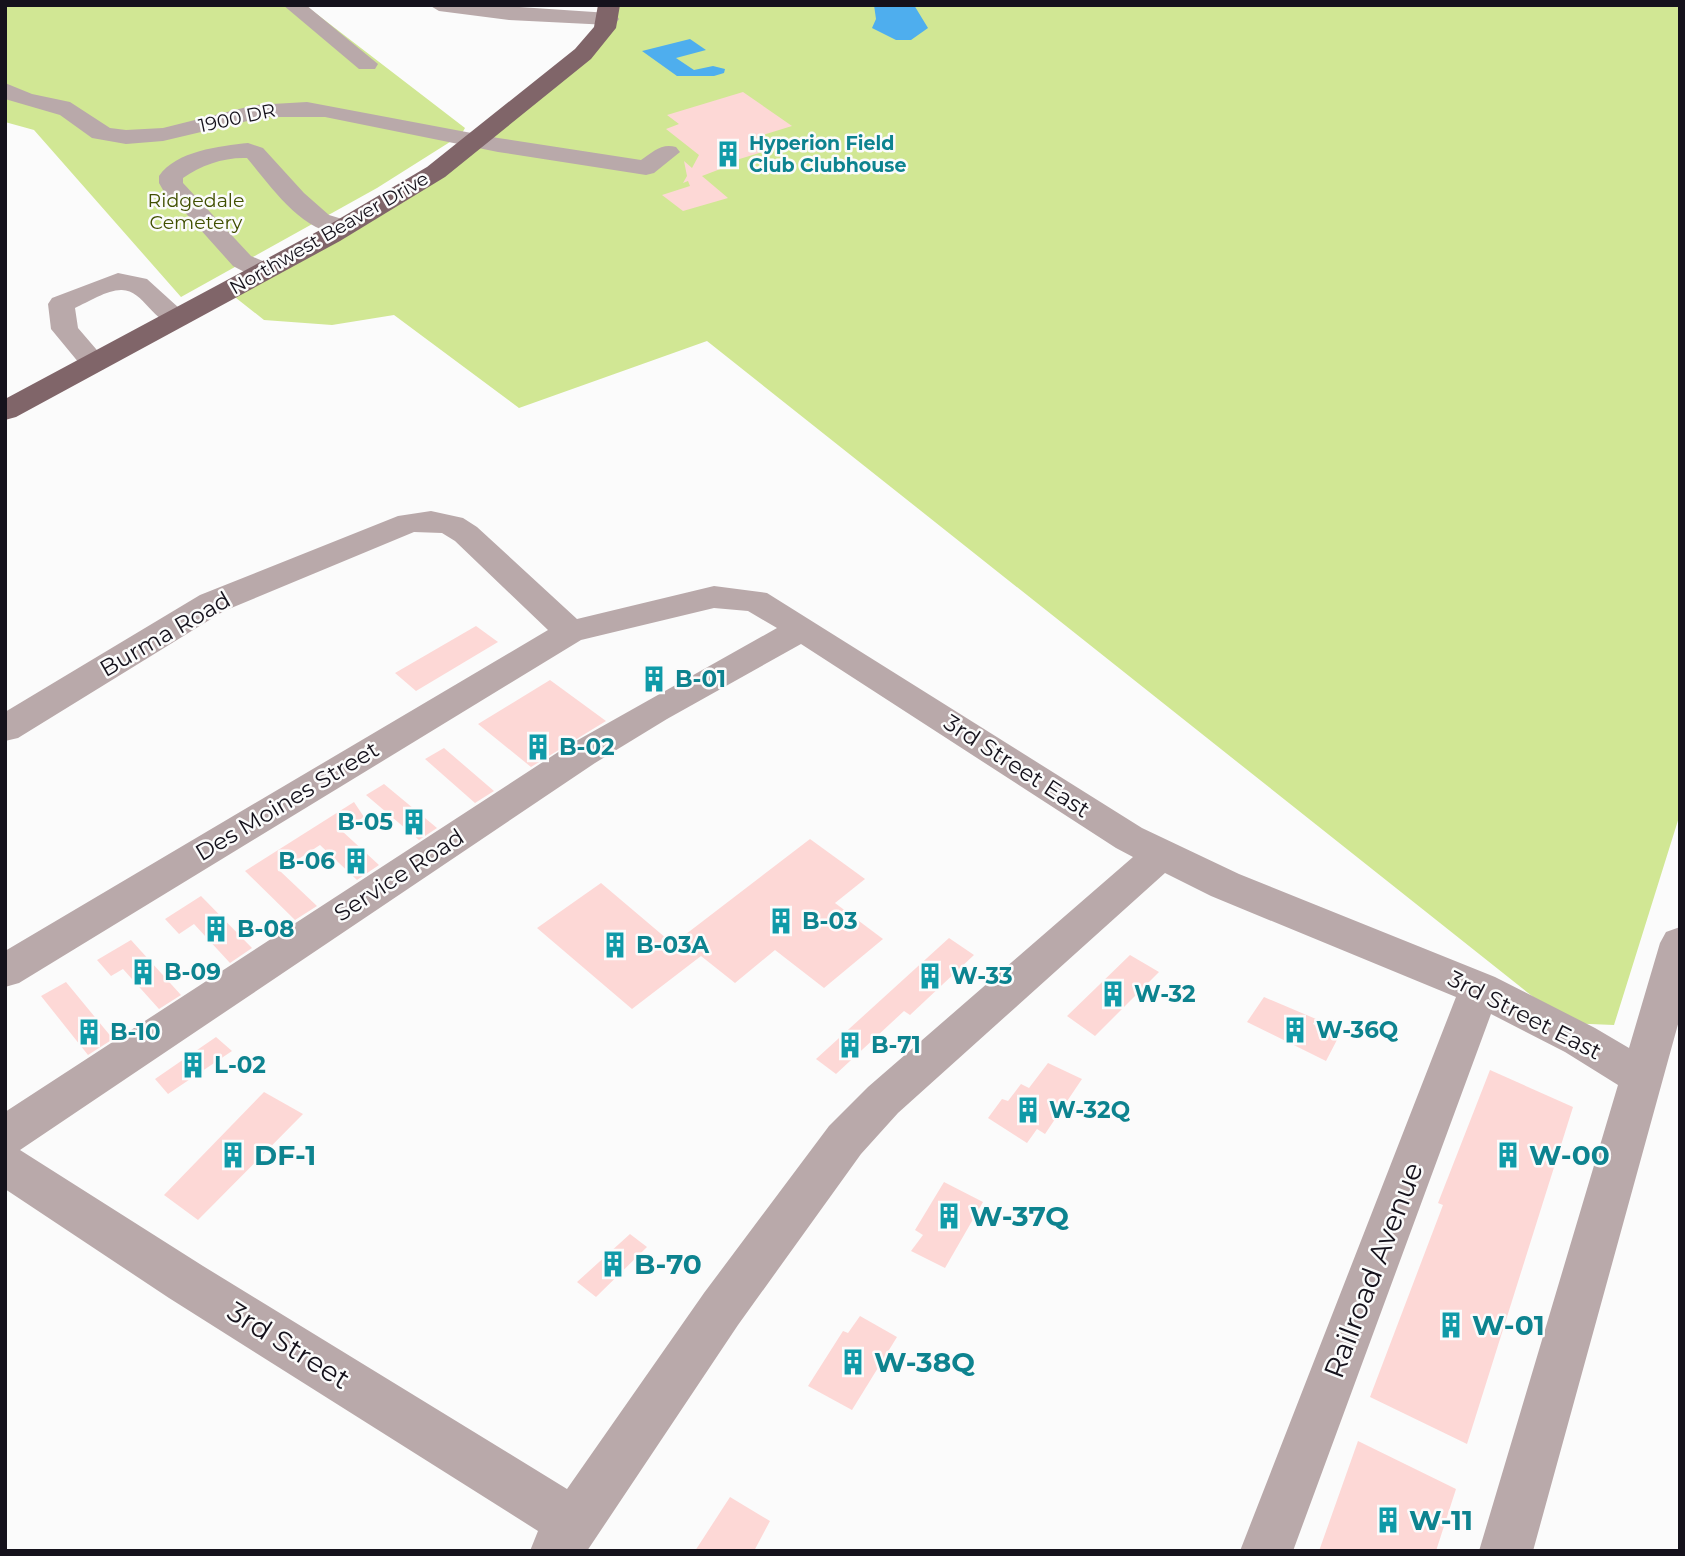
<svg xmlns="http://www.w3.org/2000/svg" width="1685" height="1556" font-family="Montserrat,sans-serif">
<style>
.green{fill:#d1e794}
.water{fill:#4eaeee}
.building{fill:#fdd8d6}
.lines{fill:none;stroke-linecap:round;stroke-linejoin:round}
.minor{fill:#b9a9aa;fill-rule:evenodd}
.major{fill:#806569;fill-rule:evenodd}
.labels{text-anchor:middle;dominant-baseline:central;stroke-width:5;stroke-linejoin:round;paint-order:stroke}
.far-street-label{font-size:19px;fill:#15121c;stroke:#fbfbfb}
.far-culture-label{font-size:19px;font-weight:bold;fill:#0d838f;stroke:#fbfbfb;text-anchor:start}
.far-park-label{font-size:19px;fill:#404f01;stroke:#fbfbfb}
.street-label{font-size:23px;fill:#15121c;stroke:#fbfbfb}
.culture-label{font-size:23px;font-weight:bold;fill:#0d838f;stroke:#fbfbfb;text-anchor:start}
.near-culture-label{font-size:28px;font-weight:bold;fill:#0d838f;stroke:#fbfbfb;text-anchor:start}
.near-street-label{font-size:28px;fill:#15121c;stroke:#fbfbfb}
</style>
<rect width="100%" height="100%" fill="#fbfbfb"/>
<path class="green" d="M5 5H305L465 128 461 135 377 188 181 297 34 130 5 122Z
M615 5H1680V814L1614 1025 1566 1023 707 341 519 408 394 315 332 325 264 320 231 294 393 205 554 83Z"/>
<path class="water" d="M874 5H914L928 28 911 40H896L872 28 876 19Z
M690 39 706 50 676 58 694 70 713 66 725 69 724 73 714 76H677L642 51Z"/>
<path class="building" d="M743 92 792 126 756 137 772 149 720 165 723 168 702 176 728 198 683 211 662 195 690 186 688 181 683 183 687 176 684 161 692 168 699 155 666 129 679 124 667 115Z
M476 626 498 642 416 691 395 673Z
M550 680 606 721 531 767 478 724Z
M444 748 494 791 475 803 425 759Z
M384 784 437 828 419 840 366 795Z
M354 802 364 817 342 831 379 865 357 880 320 845 280 871 317 906 295 920 245 871Z
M810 839 865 879 835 903 883 939 824 988 775 950 735 983 701 956 632 1009 537 928 601 883 673 944Z
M201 896 252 948 230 963 194 924 179 934 165 919Z
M949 938 974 955 910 1015 904 1011 836 1074 816 1059Z
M131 940 181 995 159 1009 123 969 111 976 97 960Z
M1130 955 1159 972 1095 1036 1067 1016Z
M66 982 113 1039 88 1055 41 996Z
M1264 997 1316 1019 1313 1024 1339 1036 1326 1061 1247 1022Z
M216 1037 232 1051 168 1094 155 1079Z
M1048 1063 1082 1079 1045 1134 1037 1129 1027 1143 988 1118 1002 1099 1008 1101 1021 1084 1029 1088Z
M1490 1070 1573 1107 1467 1444 1370 1397 1443 1205 1438 1203Z
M264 1092 303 1114 198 1220 164 1195Z
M944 1182 983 1202 945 1268 911 1251 923 1235 915 1230Z
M630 1234 647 1247 596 1297 577 1282Z
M860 1316 897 1337 852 1410 808 1386 843 1331 848 1333Z
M1358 1441 1456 1489 1436 1551H1319Z
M730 1497 770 1521 754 1551H695Z"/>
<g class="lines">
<path class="minor" d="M283 5H306L378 64 375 69H359Z
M429 5H489L609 13 616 15 619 19 616 23 609 25 509 20 439 11Z
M5 83 32 94 70 102 110 128 126 130 163 128 255 105 307 102 498 138 641 160C653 152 661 143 676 147L680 152 654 173 646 175 498 152 325 117H264L163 141 126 144 92 138 60 115 5 99Z
M248 143 263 148 304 193 329 215 352 222 356 227 352 232C308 243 271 186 247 158 225 157 201 165 183 178V183L251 256 272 265 276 271 272 277 263 279 254 277 233 266 182 209 167 197 159 183V176C176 151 220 146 248 143Z
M118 273 147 279 190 318 187 324C154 332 146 289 121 290 107 290 88 302 75 308L78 328 108 363 104 369 94 371 84 369 51 329 48 304 52 298Z
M431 511 463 518 477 527 577 619 714 586 767 593 1142 828 1239 874 1495 977 1595 1028 1629 1048 1660 943 1666 932 1680 927V1017L1533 1551H1479L1618 1085 1565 1052 1491 1014 1293 1551H1240L1456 997 1211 896 1165 873 898 1113 861 1154 738 1325 587 1551H530L538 1531 169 1298 5 1189V1112L569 745 777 628 748 611 714 608 581 640 19 983 5 987V951L548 630 455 541 442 533 414 532 224 611 18 738 5 741V712L200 595 398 516ZM801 644 1116 848 1133 857 868 1087 829 1126 704 1293 567 1489 203 1266 20 1150 595 763 667 719Z"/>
<path class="major" d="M598 5H620L616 28 591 59 445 177 340 241 16 417 5 420V399L322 229 427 167 575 49 594 27Z"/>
</g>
<defs>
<g id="building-bare" transform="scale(2.1)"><path d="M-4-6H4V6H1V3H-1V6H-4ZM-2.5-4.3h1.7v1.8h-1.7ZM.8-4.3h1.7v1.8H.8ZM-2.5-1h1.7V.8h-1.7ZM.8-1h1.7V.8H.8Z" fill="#0f9aa8" stroke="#fbfbfb" stroke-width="2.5" paint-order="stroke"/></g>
</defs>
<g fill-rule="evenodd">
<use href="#building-bare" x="728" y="154"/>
<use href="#building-bare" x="654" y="679"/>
<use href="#building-bare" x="538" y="747"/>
<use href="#building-bare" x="414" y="822"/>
<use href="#building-bare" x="356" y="861"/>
<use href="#building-bare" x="781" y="921"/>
<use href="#building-bare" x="216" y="929"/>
<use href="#building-bare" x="615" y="945"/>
<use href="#building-bare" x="143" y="972"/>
<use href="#building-bare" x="930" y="976"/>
<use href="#building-bare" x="1113" y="994"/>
<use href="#building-bare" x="1295" y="1030"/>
<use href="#building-bare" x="89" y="1032"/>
<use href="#building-bare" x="850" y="1045"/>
<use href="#building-bare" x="193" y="1065"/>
<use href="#building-bare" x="1028" y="1110"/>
<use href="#building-bare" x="233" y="1155"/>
<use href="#building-bare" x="1508" y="1155"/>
<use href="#building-bare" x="949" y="1216"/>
<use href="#building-bare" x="613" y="1264"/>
<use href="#building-bare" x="1451" y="1325"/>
<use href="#building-bare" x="853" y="1362"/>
<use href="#building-bare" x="1388" y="1520"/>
</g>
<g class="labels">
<g class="far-street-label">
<text transform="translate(237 118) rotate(-12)">1900 DR</text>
<text transform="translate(329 233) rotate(-30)">Northwest Beaver Drive</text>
</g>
<g class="far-culture-label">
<text x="749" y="143">Hyperion Field<tspan x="749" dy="22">Club Clubhouse</tspan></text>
</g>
<g class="far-park-label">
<text x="196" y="200">Ridgedale<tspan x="196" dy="22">Cemetery</tspan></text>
</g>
<g class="street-label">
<text transform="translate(165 634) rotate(-30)">Burma Road</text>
<text transform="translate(1017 766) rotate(33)">3rd Street East</text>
<text transform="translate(287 801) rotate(-31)">Des Moines Street</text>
<text transform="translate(399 875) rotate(-33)">Service Road</text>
<text transform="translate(1525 1015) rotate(27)">3rd Street East</text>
</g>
<g class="culture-label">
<text x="675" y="679">B-01</text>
<text x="559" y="747">B-02</text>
<text x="393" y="822" text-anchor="end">B-05</text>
<text x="335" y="861" text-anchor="end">B-06</text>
<text x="802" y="921">B-03</text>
<text x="237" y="929">B-08</text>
<text x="636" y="945">B-03A</text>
<text x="164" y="972">B-09</text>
<text x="951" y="976">W-33</text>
<text x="1134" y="994">W-32</text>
<text x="1316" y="1030">W-36Q</text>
<text x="110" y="1032">B-10</text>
<text x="871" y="1045">B-71</text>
<text x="214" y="1065">L-02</text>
<text x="1049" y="1110">W-32Q</text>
</g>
<g class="near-culture-label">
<text x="254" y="1155">DF-1</text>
<text x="1529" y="1155">W-00</text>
<text x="970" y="1216">W-37Q</text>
<text x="634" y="1264">B-70</text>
<text x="1472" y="1325">W-01</text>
<text x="874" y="1362">W-38Q</text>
<text x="1409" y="1520">W-11</text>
</g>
<g class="near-street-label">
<text transform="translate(1373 1270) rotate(-69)">Railroad Avenue</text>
<text transform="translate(289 1345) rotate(32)">3rd Street</text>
</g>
</g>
<rect width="1685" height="1556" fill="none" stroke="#15121c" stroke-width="14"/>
</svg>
